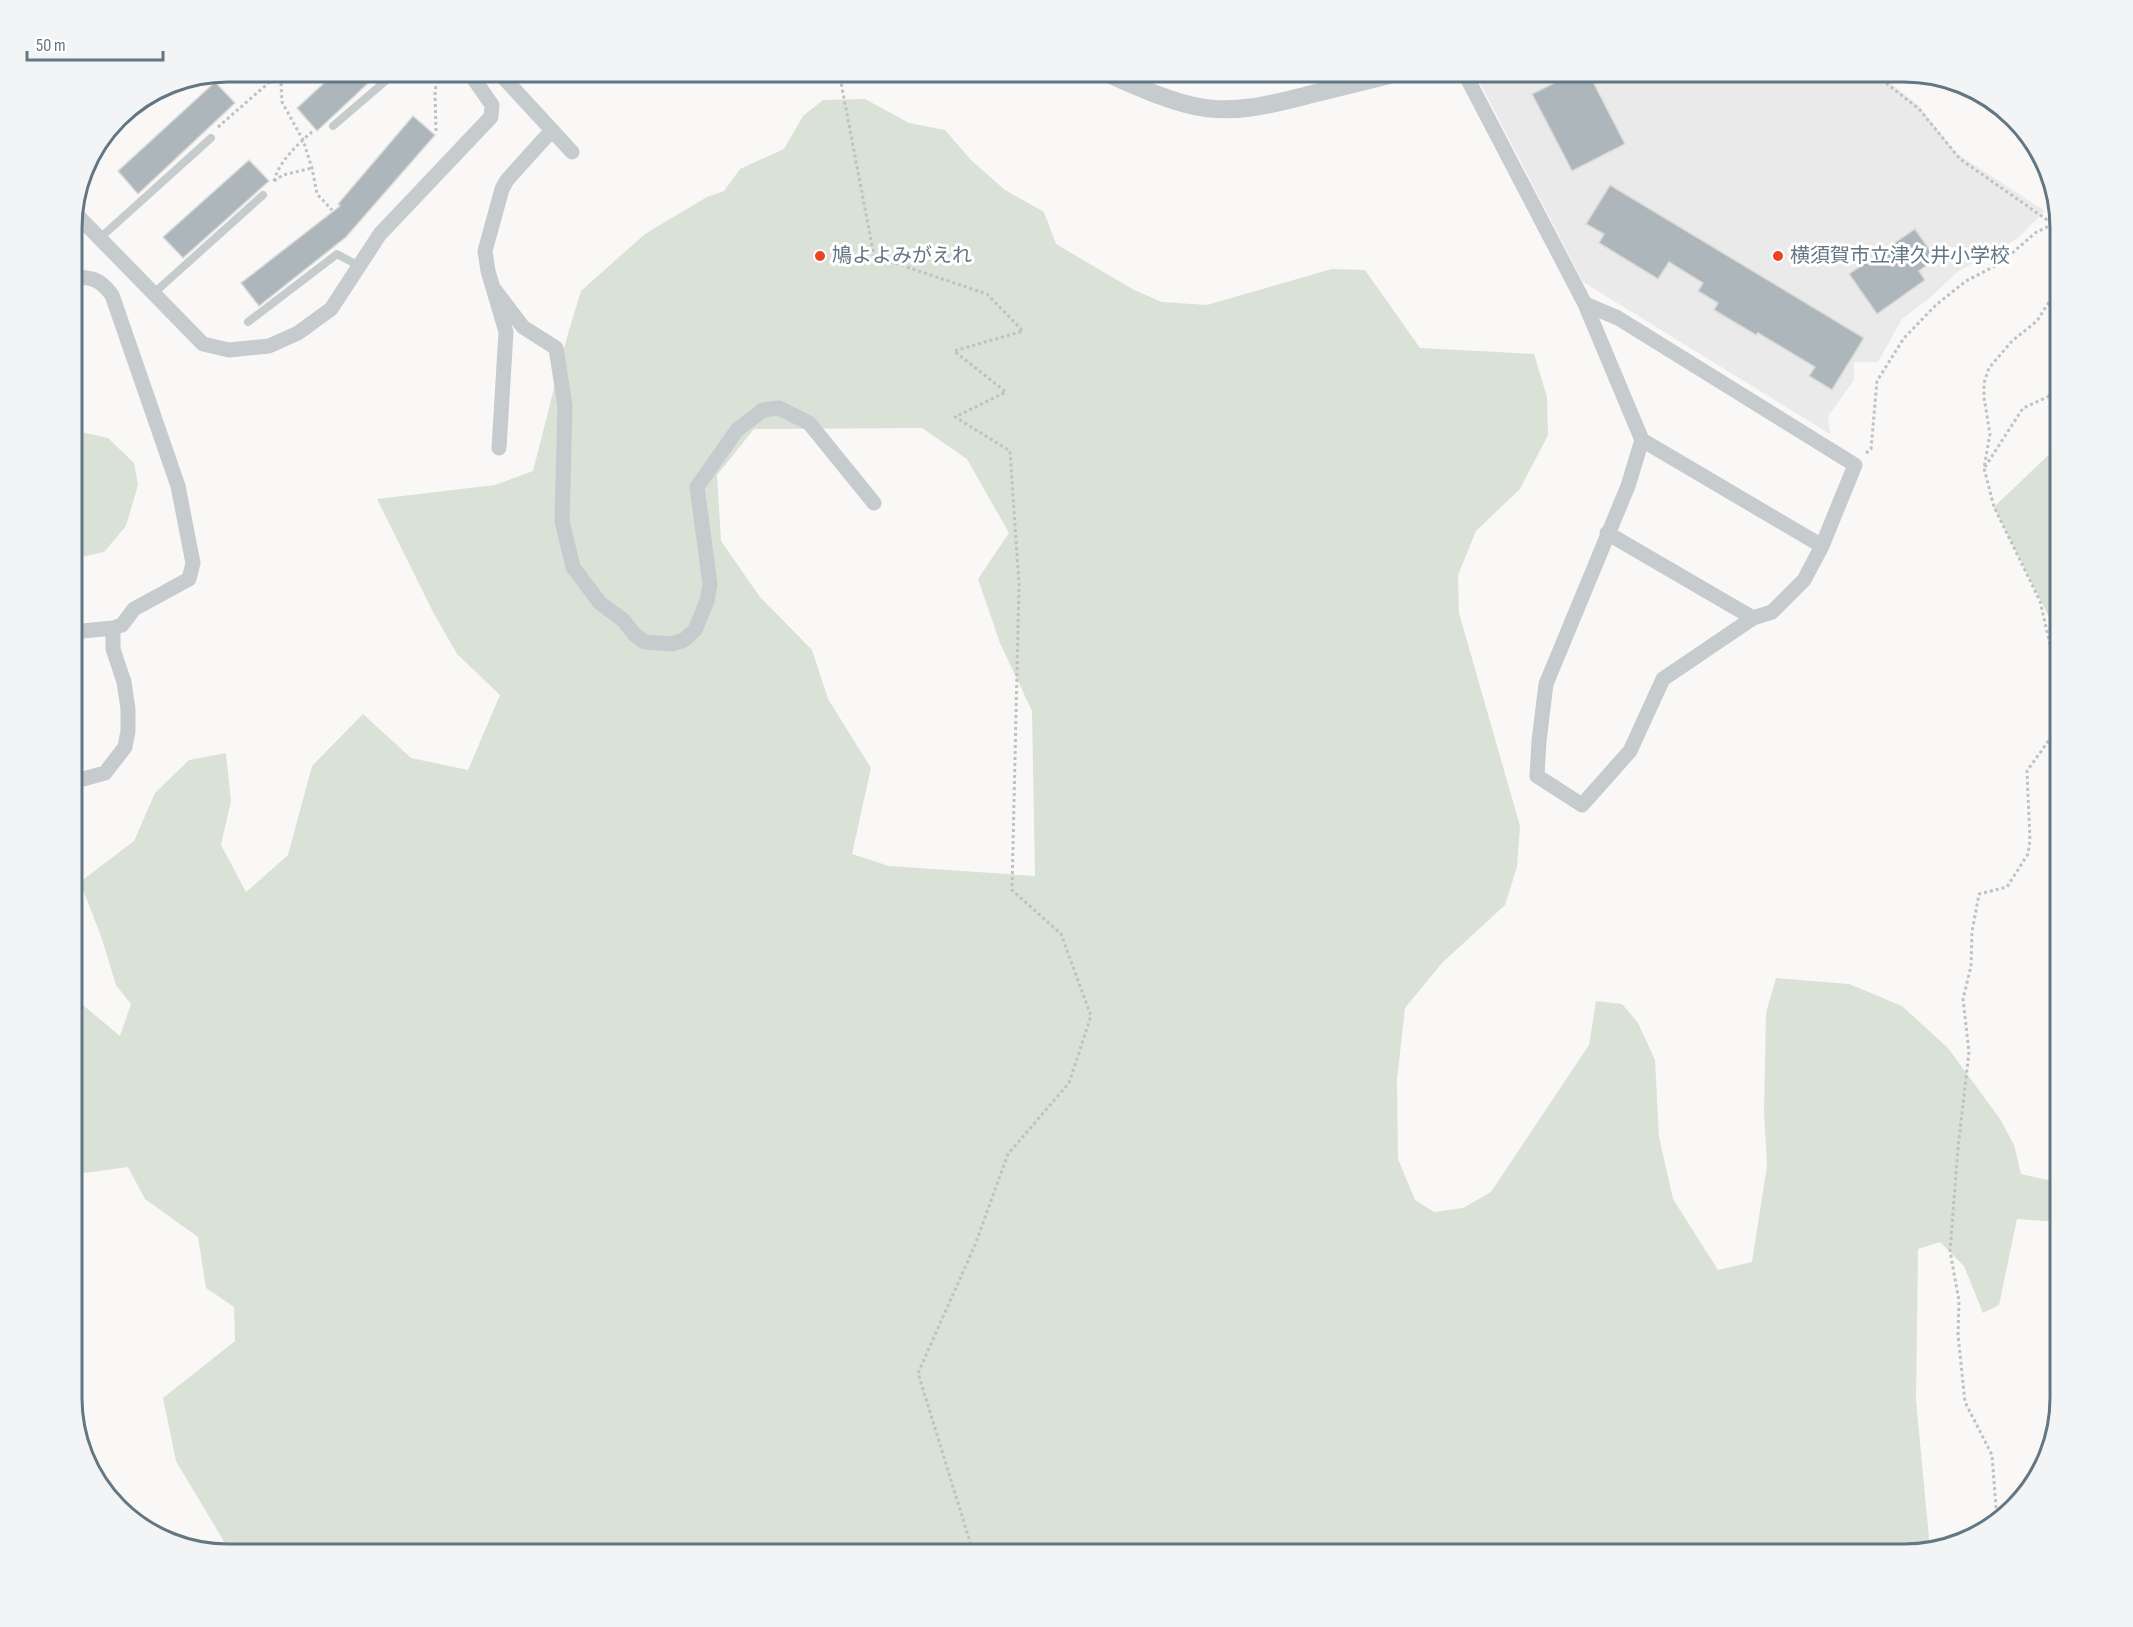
<svg xmlns="http://www.w3.org/2000/svg" width="2133" height="1627" font-family="'Sofia Sans Condensed','Noto Sans JP',sans-serif">
<style>
.built{fill:#e9eae9}
.green{fill:#dae1d6;fill-rule:evenodd}
.building{fill:#acb6bb;stroke:#dadad8;stroke-width:1.5}
.lines{fill:none;stroke-linecap:round;stroke-linejoin:round}
.path{stroke:#bfc2c4;stroke-width:3;stroke-dasharray:3 3;stroke-linecap:butt}
.service{stroke:#c6cbce;stroke-width:8}
.minor{stroke:#c6cbce;stroke-width:15}
.tertiary{stroke:#c6cbce;stroke-width:18}
.poi-dot{fill:#ef4320;stroke:#fff;stroke-width:2}
.labels{text-anchor:middle;dominant-baseline:central;stroke-width:6;stroke-linejoin:round;paint-order:stroke}
.poi-label{font-size:20px;fill:#627683;stroke:#fff;text-anchor:start}
.rim{fill:none;stroke:#627683;stroke-width:3}
</style>
<rect width="100%" height="100%" fill="#f9f8f6"/>
<path class="built" d="M1478 72H1876L1919 106 1956 153 2045 211 2017 239 1957 272 1932 296 1902 319 1878 362H1854V380L1828 416 1830 434 1583 282 1476 75Z"/>
<path class="green" d="M865 99 909 123 945 130 971 160 1005 190 1044 212 1056 244 1134 290 1162 302 1207 305 1332 269 1365 270 1420 348 1534 354 1547 397 1548 435 1520 489 1476 531 1458 575 1459 613 1520 826 1517 867 1505 905 1442 963 1405 1008 1397 1080 1398 1159 1415 1200 1434 1212 1463 1208 1491 1192 1589 1045 1596 1001 1622 1004 1638 1023 1655 1060 1659 1137 1673 1199 1718 1270 1752 1262 1767 1166 1764 1112 1766 1013 1776 978 1849 984 1902 1006 1948 1048 2000 1119 2014 1145 2021 1174 2061 1183V1222L2017 1219 1999 1305 1983 1313 1964 1266 1940 1242 1918 1249 1916 1400 1930 1549 1904 1555H232L176 1461 163 1398 235 1341 234 1307 206 1288 198 1237 145 1199 128 1167 77 1174 72 1217V996L120 1036 131 1004 116 985 101 936 80 882 134 841 155 793 189 760 226 753 231 801 221 845 246 892 288 855 312 766 363 714 411 758 468 770 500 695 457 654 433 612 377 499 495 485 533 471 567 337 581 291 645 234 707 197 724 191 740 169 784 149 803 116 823 100ZM922 428 967 459 1009 533 978 579 1000 643 1032 711 1035 876 889 866 852 854 871 768 828 699 812 650 760 597 721 541 717 475 754 429Z
M72 430 108 438 134 463 138 485 126 526 104 552 72 559Z
M2061 443V641L1994 507Z"/>
<path class="building" d="M336 72H380L317 131 297 108Z
M1576 72H1588L1625 144 1572 171 1532 94Z
M215 82 235 103 138 194 118 171Z
M413 116 435 135 346 237 259 306 241 283 340 206 338 204Z
M249 160 269 181 183 258 163 237Z
M1610 185 1864 338 1832 390 1809 376 1815 367 1758 333 1756 335 1714 310 1718 303 1698 291 1703 283 1669 262 1658 279 1599 243 1604 234 1586 224Z
M1915 229 1936 259 1919 271 1925 280 1877 314 1849 274Z"/>
<g class="lines">
<path class="path" d="M286 72 281 85 282 102 303 140 312 168 317 194 332 210
M839 72 874 256 987 294 1023 331 954 351 1006 392 955 417 1010 451 1019 584 1012 890 1061 934 1091 1016 1069 1083 1008 1154 975 1245 918 1373 974 1555
M1872 72 1919 109 1960 159 2053 224 2061 241
M218 127 281 72
M436 131 435 91 439 72
M274 181C279 161 298 144 313 131
M274 181 283 175 312 168
M1866 453 1871 449 1877 381 1904 338 1936 305 1966 281 2001 263 2035 233 2053 224 2058 215
M1985 467 2023 408 2061 391
M1997 1520 1992 1455 1965 1402 1958 1335 1959 1301 1950 1251 1958 1148 1969 1052 1963 999 1971 966 1972 932 1979 894 2007 887 2028 854 2030 840 2027 771 2052 736 2057 725 2055 666 2040 601 1994 507 1984 468 1990 434 1984 397V383L1989 368 2012 341 2037 321 2051 299 2060 278 2061 267"/>
<path class="service" d="M333 126 396 72
M100 238 211 138
M154 293 263 195
M248 322 337 254 359 266"/>
<path class="minor" d="M492 72 503 77 572 152
M1464 72 1585 304 1642 440 1822 546
M74 212 203 344 229 350 269 346 298 333 331 309 380 234 491 117 492 105 469 72
M494 289 523 327 556 348 565 406 562 521 573 567 600 603 623 620 635 635 645 642 671 644 684 640 695 630 707 601 710 584 697 487 737 430 763 410 779 408 809 423 874 503
M1585 304 1618 318 1855 465 1822 546 1804 580 1772 612 1753 618 1663 679 1630 751 1582 805 1537 776 1539 741 1546 684 1628 486 1642 440
M72 385 73 388
M499 448 506 332 488 271 485 251 502 189 507 180 552 130
M1607 533 1753 618
M72 632 113 628 122 625 134 609 189 579 193 563 178 486 112 295C100 279 92 277 72 277
M72 782 105 773 125 747 128 731V709L124 682 113 649V628"/>
<path class="tertiary" d="M1103 72C1133 84 1162 99 1194 106 1234 115 1273 104 1312 94 1342 87 1372 79 1402 72"/>
</g>
<g class="poi-dot">
<circle cx="820" cy="256" r="6"/>
<circle cx="1778" cy="256" r="6"/>
</g>
<g class="labels">
<g class="poi-label">
<text x="832" y="256">鳩よよみがえれ</text>
<text x="1790" y="256">横須賀市立津久井小学校</text>
</g>
</g>
<path d="M0 0H2133V1627H0ZM228 82H1904A146 146 0 0 1 2050 228V1398A146 146 0 0 1 1904 1544H228A146 146 0 0 1 82 1398V228A146 146 0 0 1 228 82Z" fill="#f2f4f5" fill-rule="evenodd"/>
<path class="rim" d="M228 82H1904A146 146 0 0 1 2050 228V1398A146 146 0 0 1 1904 1544H228A146 146 0 0 1 82 1398V228A146 146 0 0 1 228 82Z"/>
<path d="M27 51v9h136v-9" fill="none" stroke="#627683" stroke-width="3"/>
<text x="36" y="51" font-size="18" fill="#627683" stroke="#ffffff" stroke-width="4.5" paint-order="stroke">50 m</text>
</svg>
